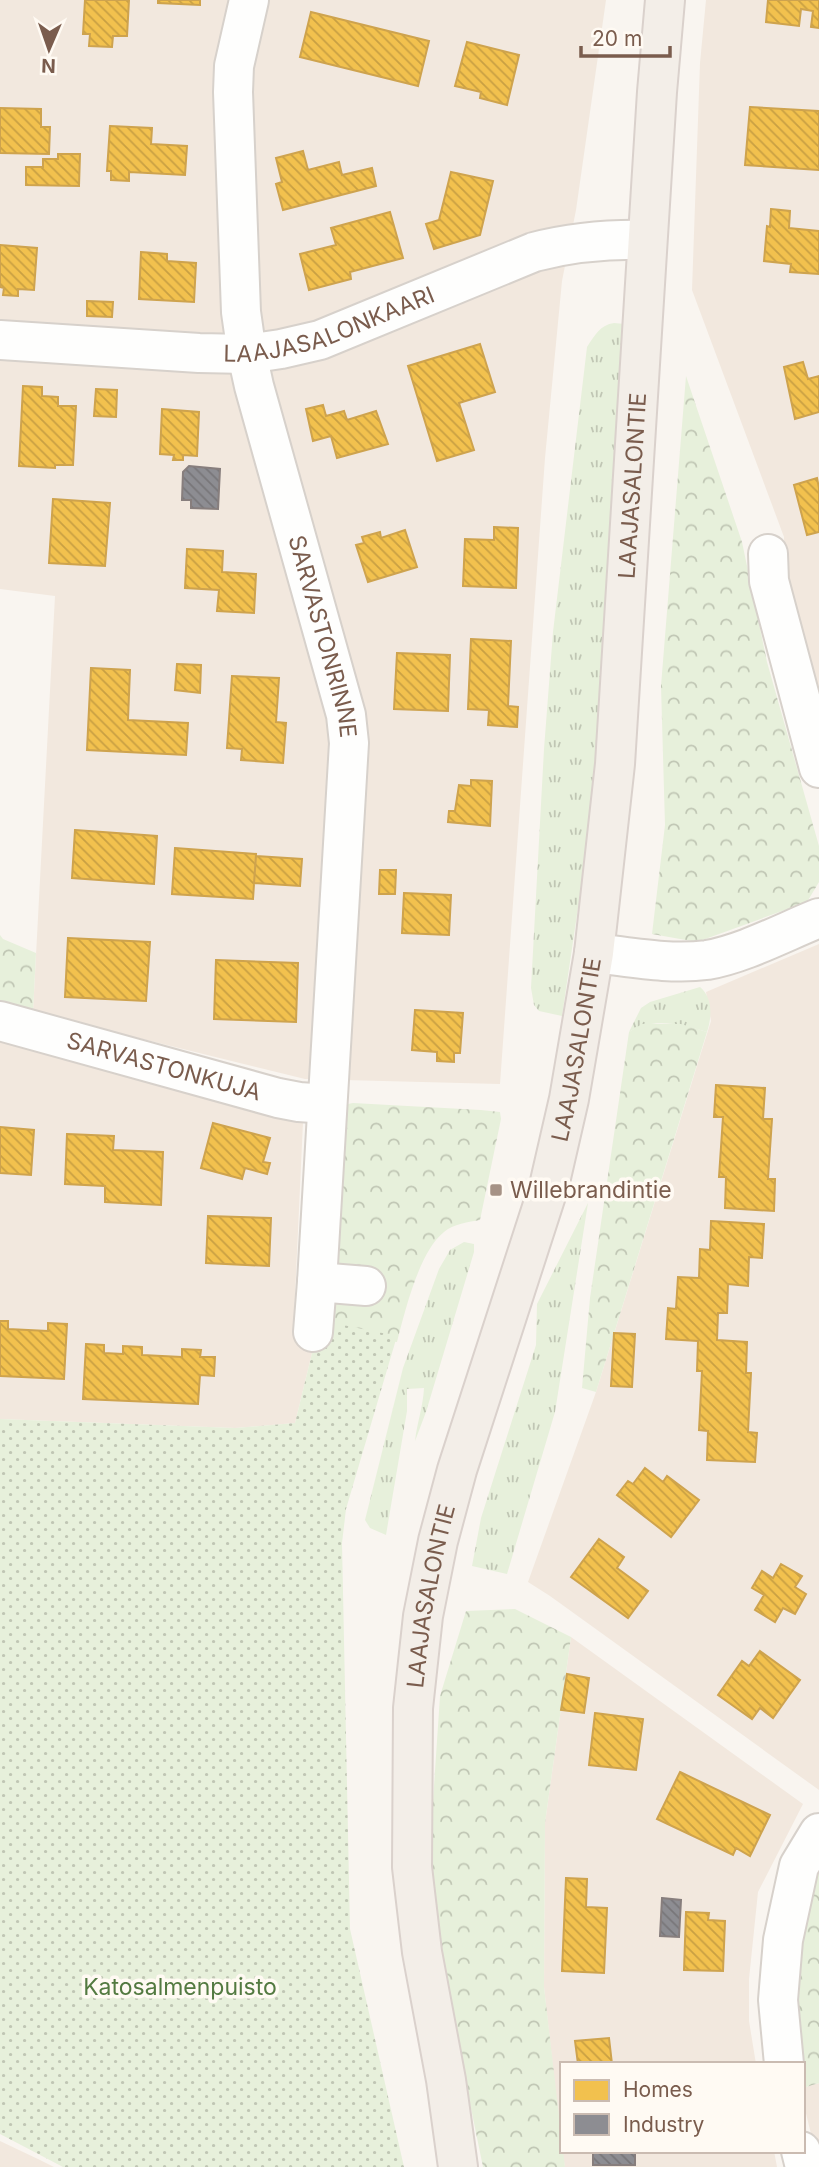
<svg xmlns="http://www.w3.org/2000/svg" width="819" height="2167" font-family="Inter,sans-serif">
<style>
.residential{fill:#f2e8de}
.grass{fill:url(#grass-tufts)}
.forest{fill:url(#forest-crowns)}
.park{fill:url(#park-dots)}
.homes{fill:url(#homes-back-hatch);stroke:#cea34e;stroke-width:2}
.industry{fill:url(#industry-back-hatch);stroke:#877e7d;stroke-width:2}
.lines{fill:none;stroke-linecap:round;stroke-linejoin:round}
.minor-casing{stroke:#d7d1cb;stroke-width:42}
.major-casing{stroke:#dad1cc;stroke-width:42}
.minor{stroke:#fefefd;stroke-width:38}
.major{stroke:#f3eee8;stroke-width:38}
.poi-dot{fill:#a69286;stroke:#fffaf3;stroke-width:2.5}
.labels{text-anchor:middle;dominant-baseline:central;stroke-width:7;stroke-linejoin:round;paint-order:stroke}
.street-label{font-size:23px;fill:#7a5c4d;stroke:#fffaf3}
.poi-label{font-size:23px;fill:#7a5c4d;stroke:#fffaf3;text-anchor:start}
.park-label{font-size:23px;fill:#537a41;stroke:#fffaf3}
</style>
<defs>
<pattern id="grass-tufts" width="24" height="20" patternUnits="userSpaceOnUse" patternTransform="scale(1.75)"><rect width="24" height="20" fill="#e7f0db"/><path d="M3 7l-1-3M5 7V3M7 7l1-3M15 17l-1-3M17 17v-4M19 17l1-3" fill="none" stroke="#c0c6b4"/></pattern>
<pattern id="forest-crowns" width="20" height="18" patternUnits="userSpaceOnUse" patternTransform="scale(1.75)"><rect width="20" height="18" fill="#e7f0db"/><path d="M2 6a3 3 0 1 1 6 0M12 15a3 3 0 1 1 6 0" fill="none" stroke="#c0c6b4"/></pattern>
<pattern id="park-dots" width="8" height="8" patternUnits="userSpaceOnUse" patternTransform="scale(1.75)"><rect width="8" height="8" fill="#e7f0db"/><path d="M2 2h.1M6 6h.1" fill="none" stroke="#c0c6b4" stroke-width="1.8" stroke-linecap="round"/></pattern>
<pattern id="homes-back-hatch" width="6" height="6" patternUnits="userSpaceOnUse" patternTransform="scale(1.75)"><rect width="6" height="6" fill="#f2c14e"/><path d="M-1 5l2 2M0 0l6 6M5-1l2 2" fill="none" stroke="#c9a043"/></pattern>
<pattern id="industry-back-hatch" width="6" height="6" patternUnits="userSpaceOnUse" patternTransform="scale(1.75)"><rect width="6" height="6" fill="#8d8d92"/><path d="M-1 5l2 2M0 0l6 6M5-1l2 2" fill="none" stroke="#787679"/></pattern>
</defs>
<rect width="100%" height="100%" fill="#f9f5f0"/>
<path class="residential" d="M0 0H606L576 210 562 281 545 458 500 1084 305 1079 33 1012 55 596 0 589Z
M706 0H819V708L783 581 784 537 692 290 700 63Z
M819 944V1790L550 1596 528 1582 596 1392 700 1056 711 1021 706 992Z
M0 1037 303 1122 294 1318 313 1349 295 1423 235 1428 0 1419Z
M571 1637 803 1804 758 1892 749 1979V2021L756 2064H562V2150L544 1987 545 1823Z
M819 2083V2167L803 2101V2088Z
M0 2141 40 2160 54 2167H0Z
M562 2151H774L777 2167H565Z"/>
<path class="grass" d="M614 323 625 324 591 820 562 1016 539 1011 534 1005 531 988 544 749 553 632 587 347C595 335 600 325 614 323Z
M700 987C713 998 712 1017 707 1032 681 1024 653 1017 629 1032L641 1008 650 1002Z
M588 1203 555 1412 507 1574 472 1566 481 1518 536 1345 537 1304Z
M464 1242 474 1244V1252L426 1412 415 1441C417 1423 423 1407 424 1388L407 1389V1411L386 1535 370 1528 365 1520 403 1368 439 1269 450 1250Z"/>
<path class="forest" d="M686 376 742 542 767 662 819 846V882L807 902 697 942 652 934 665 825 661 686Z
M0 935 3 939 36 953 33 1012 0 1003Z
M642 1024H681L707 1032 596 1392 582 1388 590 1298 629 1032Z
M353 1103 481 1110 500 1112 501 1119 480 1220C469 1222 453 1224 444 1232 419 1252 405 1311 397 1342L333 1335 329 1294 343 1105Z
M515 1609 571 1637 545 1823 544 1987 565 2167H483L445 1981 430 1846 440 1696 466 1611Z
M819 1870V2083L803 2088V2064H799L795 2001 798 1942Z"/>
<path class="park" d="M338 1324 397 1336 346 1509 342 1543 350 1929 404 2167H63L0 2134V1419L235 1428 295 1423 313 1349Z"/>
<path class="homes" d="M85 0H129L127 36H113L112 47 89 46 90 34H83Z
M158 0H200V5L158 3Z
M768 0H819V28L811 27 813 11 801 9 799 26 766 22Z
M311 12 429 41 418 86 300 57Z
M467 42 519 55 507 105 480 98 481 92 455 86Z
M750 107 819 111V170L745 165Z
M0 108 41 109V127H50L49 154 0 153Z
M110 126 152 128 151 144 187 146 185 175 129 172V181L111 180V171H107Z
M303 151 308 170 339 162 342 175 372 168 376 186 283 210 276 184 282 182 276 158Z
M58 154H80L79 186 26 185V167H43V159H58Z
M451 172 493 181 480 235 434 249 426 224 439 220Z
M771 209 790 211 789 228 819 231V274L790 272 791 264 764 261 767 226 770 227Z
M390 212 403 258 350 272 351 279 309 290 300 254 336 245 331 228Z
M0 245 37 248 34 290 18 289V296L3 295 4 288 0 287Z
M141 252 167 254V261L196 263 194 302 139 299Z
M87 301 113 302 112 317 87 316Z
M480 344 495 392 459 403 474 450 437 461 408 366Z
M803 362 808 379 819 376V412L795 419 784 367Z
M23 386 42 387V396L58 397V406H76L73 465H55V468L19 466Z
M96 389 117 390 116 417 94 416Z
M323 405 326 416 344 411 347 420 376 411 388 444 337 458 331 436 313 441 306 409Z
M162 409 199 412 197 456 183 455V460H173L174 455 160 454Z
M817 478 819 488V532L807 535 794 485Z
M53 499 110 503 105 566 49 563Z
M494 527 518 528 516 588 463 586 465 539 494 540Z
M405 530 417 567 368 582 356 545 364 543 362 537 380 532 381 538Z
M187 549 223 551 222 572 256 574 254 613 217 611 219 590 185 588Z
M471 639 511 641 508 706 518 707 517 727 488 725 489 710 468 709Z
M397 653 450 655 448 711 394 709Z
M177 664 201 665 200 693 175 690Z
M91 668 130 670 128 720 188 723 186 755 87 750Z
M232 676 279 678 276 722 286 723 283 763 241 760 242 749 227 748Z
M471 780 492 781 490 826 448 822 449 811H455L459 785 471 786Z
M75 830 157 836 154 884 72 878Z
M175 848 256 854 253 899 172 894Z
M256 856 302 859 300 886 254 883Z
M380 870H396L395 894H379Z
M404 893 451 895 449 935 402 933Z
M68 938 150 942 146 1001 65 997Z
M216 960 298 963 296 1022 214 1019Z
M415 1010 463 1013 460 1053H454V1062L437 1061V1052L412 1050Z
M716 1085 765 1088 763 1119H772L768 1179H775L774 1211 725 1208 726 1177H719L723 1117H714Z
M213 1123 270 1138 263 1162 270 1163 267 1174 245 1168 242 1179 201 1168Z
M0 1127 34 1130 31 1175 0 1173Z
M67 1134 114 1136 113 1150 163 1152 161 1205 105 1202V1186L65 1184Z
M208 1216 271 1218 269 1266 206 1263Z
M711 1221 764 1224 762 1258 749 1257 748 1286 728 1284 727 1313H718L717 1340 747 1342 746 1373H751L748 1432 757 1433 755 1462 707 1460 708 1431 699 1430 702 1371H697L698 1341 666 1339 668 1308 676 1309 678 1277 699 1278 700 1249 710 1250Z
M0 1321H8V1329L48 1331V1323L67 1324 64 1379 0 1376Z
M614 1333 635 1334 632 1387 611 1386Z
M86 1344 104 1345V1353L123 1354V1346L142 1347V1355L182 1357V1349L201 1350 200 1357H215L214 1376 200 1375 198 1404 83 1399Z
M645 1468 663 1482 667 1476 699 1500 671 1537 617 1495 628 1481 633 1484Z
M599 1539 624 1557 617 1568 648 1591 628 1618 571 1577Z
M781 1564 802 1576 795 1587 806 1594 795 1614 783 1608 775 1622 755 1610 764 1595 752 1588 762 1571 773 1578Z
M760 1651 800 1680 773 1718 760 1708 752 1719 718 1695 742 1661 749 1666Z
M567 1674 589 1678 584 1713 561 1710Z
M595 1713 643 1719 636 1770 589 1765Z
M680 1772 770 1815 750 1856 736 1848 733 1855 657 1819Z
M566 1878 587 1879 586 1907 607 1908 604 1973 562 1971Z
M686 1912 709 1913 708 1920 725 1921 723 1971 684 1970Z
M609 2038 612 2064H578L575 2041Z"/>
<path class="industry" d="M189 466 220 469 218 509 191 508V500H182L183 472Z
M662 1898 681 1900 679 1937 660 1936Z
M593 2151H635V2165H593Z"/>
<g class="lines">
<g class="minor-casing">
<g id="minor">
<path id="s1" d="M249 0 234 66 233 92 241 312 247 354 254 386 346 715 349 743 317 1282 313 1332"/>
<path id="s2" d="M0 340 199 353 247 354 281 349 320 340 534 252C573 242 608 239 647 240"/>
<path d="M768 554 769 581 819 768"/>
<path d="M594 953C631 957 669 965 707 960 743 954 784 932 819 918"/>
<path id="s3" d="M0 1021 278 1098 299 1102 327 1104"/>
<path d="M317 1282 366 1286"/>
<path d="M784 2064 778 2000 783 1940 799 1866 819 1833"/>
<path d="M801 2151 805 2167"/>
</g>
</g>
<g class="major-casing">
<g id="major">
<path id="s4" d="M458 2167 446 2080 422 1952 412 1867 413 1708 423 1616 438 1541 457 1470 549 1186 569 1099 594 953 615 764 657 92 665 0"/>
</g>
</g>
<use href="#minor" class="minor"/>
<use href="#major" class="major"/>
</g>
<rect class="poi-dot" x="489" y="1183" width="14" height="14" rx="3.5"/>
<g class="labels">
<g class="street-label">
<text stroke="none"><textPath href="#s2" startOffset="334">LAAJASALONKAARI</textPath></text>
<text stroke="none"><textPath href="#s4" startOffset="1710">LAAJASALONTIE</textPath></text>
<text stroke="none"><textPath href="#s1" startOffset="649">SARVASTONRINNE</textPath></text>
<text stroke="none"><textPath href="#s4" startOffset="1143">LAAJASALONTIE</textPath></text>
<text stroke="none"><textPath href="#s3" startOffset="170">SARVASTONKUJA</textPath></text>
<text stroke="none"><textPath href="#s4" startOffset="576">LAAJASALONTIE</textPath></text>
</g>
<g class="poi-label">
<text x="510" y="1190">Willebrandintie</text>
</g>
<g class="park-label">
<text x="180" y="1987">Katosalmenpuisto</text>
</g>
</g>
<rect x="560" y="2062" width="245" height="91" fill="#fffaf3" stroke="#cabbb1" stroke-width="2"/>
<rect x="574" y="2080" width="35" height="21" fill="#f2c14e" stroke="#cabbb1" stroke-width="2"/>
<text x="623" y="2097" font-size="21" fill="#7a5c4d">Homes</text>
<rect x="574" y="2114" width="35" height="21" fill="#8d8d92" stroke="#cabbb1" stroke-width="2"/>
<text x="623" y="2132" font-size="21" fill="#7a5c4d">Industry</text>
<g transform="translate(49 49) rotate(182)" stroke="#fffaf3" stroke-width="5" paint-order="stroke">
<path d="M0-5L12 26L0 18L-12 26Z" fill="#7a5c4d"/>
<text y="-10" font-size="19" font-weight="bold" text-anchor="middle" fill="#7a5c4d">N</text>
</g>
<path d="M581 46v10h89v-10" fill="none" stroke="#7a5c4d" stroke-width="3.5"/>
<text x="592" y="46" font-size="21" fill="#7a5c4d" stroke="#fffaf3" stroke-width="5" paint-order="stroke">20 m</text>
</svg>
